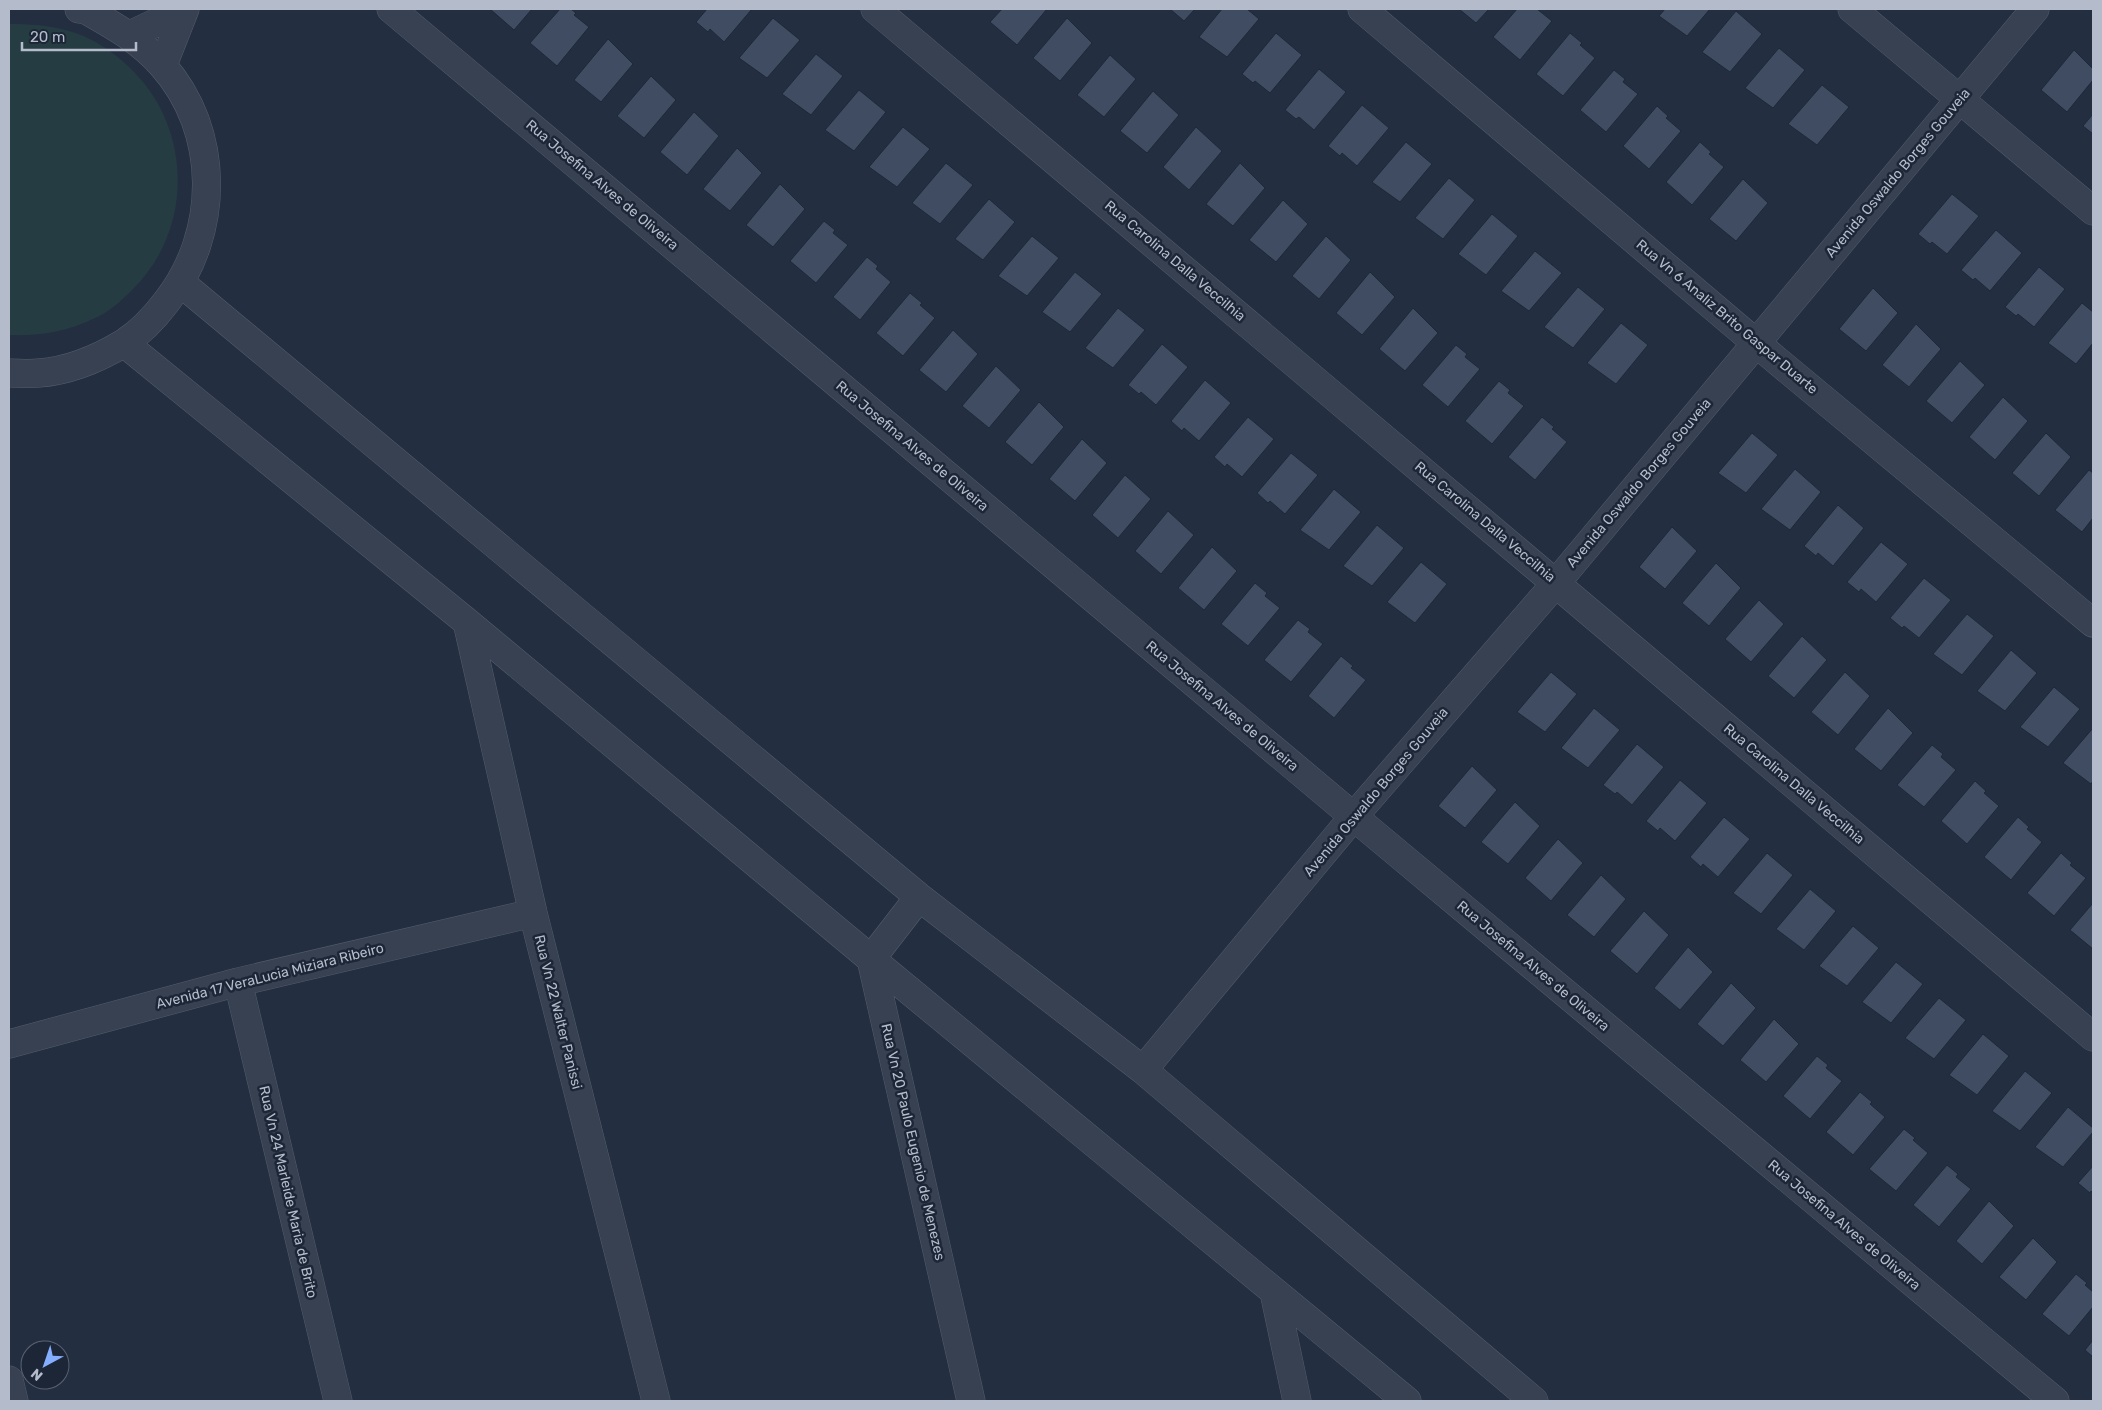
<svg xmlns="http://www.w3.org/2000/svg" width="2102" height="1410" font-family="Rubik,sans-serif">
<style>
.green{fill:#253d42}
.building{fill:#3f4c61;stroke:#1e2838}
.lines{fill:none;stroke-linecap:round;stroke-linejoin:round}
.minor-casing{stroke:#525c6b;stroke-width:29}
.minor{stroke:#384151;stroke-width:28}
.labels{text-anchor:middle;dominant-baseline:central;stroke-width:5;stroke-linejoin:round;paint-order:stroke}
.street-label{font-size:14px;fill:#b4bccb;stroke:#1c2636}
</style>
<rect width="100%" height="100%" fill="#232e41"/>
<path class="green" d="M9 24C29 24 49 25 69 31 94 38 117 54 135 73 193 133 192 232 132 290 121 301 108 313 93 319 66 332 39 336 9 335Z"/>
<path class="building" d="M490 9H532L514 30Z
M560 9H571L576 13 574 15 589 27 557 66 530 43Z
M707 9H752L724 42 710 29 708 32 696 22Z
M1002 9H1047L1017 45 990 22Z
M1170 9H1195L1184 21Z
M1222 9H1247L1259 19 1227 57 1199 37Z
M1459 9H1489L1476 23Z
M1517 9H1537L1552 21 1520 60 1493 37Z
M1665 9H1710L1687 36 1659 16Z
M1736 11 1762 34 1730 72 1702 52Z
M773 18 800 40 767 78 739 58Z
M1067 18 1092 43 1060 81 1033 58Z
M1276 33 1302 55 1270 93 1255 81 1253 83 1242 74Z
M1570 33 1582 43 1580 45 1595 58 1563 96 1536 74Z
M608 39 633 64 601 102 574 80Z
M1779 48 1805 70 1773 108 1745 88Z
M2074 50 2093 69V80L2067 112 2041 90Z
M816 54 843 76 811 115 782 94Z
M1110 55 1136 79 1104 117 1077 95Z
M1319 69 1346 92 1314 130 1299 117 1296 119 1285 110Z
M1614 70 1625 79 1623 82 1638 94 1606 132 1580 110Z
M651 76 676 100 644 138 617 116Z
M1822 85 1849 107 1817 145 1788 124Z
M859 90 886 112 854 151 825 130Z
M1153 91 1179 115 1147 153 1120 131Z
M1362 105 1389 128 1357 166 1342 153 1340 156 1328 146Z
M1657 106 1668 116 1666 118 1681 131 1649 169 1623 146Z
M694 112 719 136 687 175 660 152Z
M2093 114V134L2083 126Z
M903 127 930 149 897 187 869 167Z
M1196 127 1222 151 1189 190 1163 167Z
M1406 142 1432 164 1400 202 1372 182Z
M1700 142 1711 152 1709 154 1724 167 1692 205 1666 182Z
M737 148 762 173 730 211 703 189Z
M946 163 973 185 940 224 912 203Z
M1240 163 1265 188 1233 226 1206 204Z
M1449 178 1475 200 1443 239 1415 218Z
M1743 179 1768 203 1736 241 1709 219Z
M780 184 805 209 773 247 746 225Z
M1952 194 1979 216 1947 254 1932 242 1930 244 1918 234Z
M989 199 1015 222 983 260 955 239Z
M1283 200 1308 224 1276 262 1249 240Z
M1492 214 1518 236 1486 275 1458 254Z
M824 221 835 230 833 233 848 245 816 283 790 261Z
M1996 230 2022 253 1990 291 1975 278 1973 280 1961 270Z
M1032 236 1059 258 1027 296 998 276Z
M1326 236 1351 260 1319 299 1292 276Z
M1535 251 1562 273 1529 311 1501 291Z
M867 257 878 266 876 269 891 282 860 320 833 297Z
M2039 267 2065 289 2034 327 2018 314 2016 316 2005 307Z
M1075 272 1102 294 1070 332 1042 312Z
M1370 272 1395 297 1362 335 1336 313Z
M1578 287 1605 309 1573 348 1544 327Z
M1873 288 1898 313 1866 351 1839 329Z
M910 293 922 303 920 305 935 318 903 356 876 333Z
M2082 303 2093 312V343L2076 364 2048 343Z
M1118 308 1145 330 1113 368 1085 348Z
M1413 308 1438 333 1405 371 1379 349Z
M1621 323 1648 345 1616 384 1587 363Z
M1916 324 1941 349 1909 387 1882 365Z
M953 330 978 354 946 392 919 370Z
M1162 344 1188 367 1156 405 1141 392 1139 394 1128 385Z
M1456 345 1467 354 1465 357 1480 369 1448 407 1422 385Z
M1960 361 1985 385 1952 423 1926 401Z
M996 366 1021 390 989 428 962 406Z
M1205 380 1231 403 1199 441 1184 428 1182 431 1171 421Z
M1499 381 1510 390 1508 393 1524 406 1492 444 1465 421Z
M2003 397 2028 421 1995 460 1969 437Z
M1039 402 1064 427 1032 465 1005 442Z
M1248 417 1274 439 1242 477 1227 464 1225 467 1214 457Z
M1542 417 1554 427 1552 429 1567 442 1535 480 1508 457Z
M1752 433 1778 455 1746 493 1718 473Z
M2046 433 2071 457 2039 496 2012 473Z
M1082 439 1107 463 1075 501 1049 479Z
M1291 453 1318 475 1285 514 1270 501 1268 503 1257 493Z
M1795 469 1821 492 1790 530 1761 509Z
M2089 470 2093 473V518L2082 532 2055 510Z
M1125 475 1151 499 1118 538 1092 515Z
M1334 489 1361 512 1329 550 1300 530Z
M1838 505 1864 528 1833 566 1818 553 1816 556 1804 546Z
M1168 511 1194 535 1161 574 1135 551Z
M1377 525 1404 548 1372 586 1343 566Z
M1672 527 1697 551 1665 589 1639 567Z
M1881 542 1908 564 1876 602 1861 589 1859 592 1847 582Z
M1212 547 1237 571 1204 610 1178 588Z
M1421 562 1447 584 1415 623 1387 602Z
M1716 563 1741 588 1709 626 1682 603Z
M1924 578 1951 600 1919 638 1904 626 1902 628 1890 618Z
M1255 583 1267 593 1265 596 1280 608 1248 646 1221 624Z
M1759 600 1784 624 1751 662 1725 639Z
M1967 614 1994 636 1962 675 1933 654Z
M1298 620 1310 629 1308 632 1323 644 1291 682 1264 660Z
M1802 636 1827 660 1794 698 1768 676Z
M2011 650 2037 673 2005 711 1977 691Z
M1341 656 1353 666 1351 668 1366 680 1334 718 1308 696Z
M1551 672 1577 694 1545 732 1517 712Z
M1845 672 1870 696 1838 735 1811 712Z
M2054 687 2080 709 2048 747 2020 727Z
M1594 708 1620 730 1588 768 1561 748Z
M1888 708 1913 733 1881 771 1854 749Z
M2093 728V781L2091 784 2063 763Z
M1637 744 1664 767 1632 805 1617 792 1615 794 1603 785Z
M1932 745 1943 754 1941 757 1956 770 1924 807 1897 785Z
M1472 766 1497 790 1465 828 1438 806Z
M1680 780 1707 803 1675 841 1660 828 1658 831 1646 821Z
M1975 781 1986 791 1984 793 1999 806 1967 844 1941 821Z
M1515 802 1540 826 1508 864 1481 842Z
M1724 817 1750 839 1718 877 1703 864 1701 867 1690 857Z
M2018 817 2029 827 2027 829 2042 842 2011 880 1984 857Z
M1558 839 1583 863 1551 901 1525 878Z
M1767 853 1793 875 1761 914 1733 893Z
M2061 853 2072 863 2070 865 2086 878 2054 916 2027 893Z
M1601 875 1626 899 1594 937 1567 915Z
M1810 889 1836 911 1804 950 1776 929Z
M2093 903V949L2070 930Z
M1644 911 1669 935 1637 974 1610 951Z
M1853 926 1879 948 1847 986 1819 966Z
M1688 947 1713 972 1680 1010 1654 988Z
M1896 962 1923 984 1891 1023 1862 1002Z
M1731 983 1756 1008 1723 1046 1697 1024Z
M1939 998 1966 1020 1934 1059 1905 1038Z
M1774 1019 1799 1044 1766 1082 1740 1060Z
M1983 1034 2009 1056 1977 1095 1949 1075Z
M1817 1056 1828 1065 1826 1068 1842 1081 1810 1119 1783 1096Z
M2025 1071 2052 1093 2020 1131 1992 1111Z
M1860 1092 1872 1102 1870 1104 1885 1117 1853 1155 1826 1132Z
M2068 1107 2093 1128V1132L2063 1167 2035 1147Z
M1904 1129 1915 1138 1913 1140 1928 1153 1896 1191 1869 1169Z
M1947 1165 1958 1174 1956 1177 1971 1189 1939 1227 1913 1205Z
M2093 1166V1193L2091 1191 2090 1193 2078 1183Z
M1989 1201 2014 1226 1982 1264 1956 1241Z
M2033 1238 2057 1262 2026 1300 1999 1277Z
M2076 1274 2087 1283 2085 1285 2093 1292V1307L2069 1336 2042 1314Z
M2093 1340V1357L2085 1350Z"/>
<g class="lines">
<g class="minor-casing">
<path id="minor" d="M391 9 1372 832 2055 1401
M875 9 2093 1037
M1362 9 1775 359 2093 623
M1852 9 2093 211
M130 35 185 9
M163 65 185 9
M181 283 919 897 1143 1070 1534 1401
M124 343 467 622 871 959 1407 1401
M9 373C19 373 29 374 39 373 68 371 99 358 124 343 141 332 155 317 167 301 220 233 221 131 162 65 140 40 114 26 86 10L79 9
M467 622 533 913 656 1401
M919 897 871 959 971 1401
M238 982 338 1401
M9 1044 238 982 533 913
M1143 1070 1354 816 1556 583 2035 9
M1274 1292 1297 1401
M9 1380 14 1401"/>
</g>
<use href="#minor" class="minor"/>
</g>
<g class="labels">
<g class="street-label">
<text transform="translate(1898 173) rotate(-50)">Avenida Oswaldo Borges Gouveia</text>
<text transform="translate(602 185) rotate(40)">Rua Josefina Alves de Oliveira</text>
<text transform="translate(1175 261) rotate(40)">Rua Carolina Dalla Veccilhia</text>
<text transform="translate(1727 317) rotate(40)">Rua Vn 6 Analiz Brito Gaspar Duarte</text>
<text transform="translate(912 446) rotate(40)">Rua Josefina Alves de Oliveira</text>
<text transform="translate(1639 483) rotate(-50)">Avenida Oswaldo Borges Gouveia</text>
<text transform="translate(1485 522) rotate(40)">Rua Carolina Dalla Veccilhia</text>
<text transform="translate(1222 706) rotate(40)">Rua Josefina Alves de Oliveira</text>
<text transform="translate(1794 784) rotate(40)">Rua Carolina Dalla Veccilhia</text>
<text transform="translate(1376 792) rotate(-50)">Avenida Oswaldo Borges Gouveia</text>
<text transform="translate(1533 966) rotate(40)">Rua Josefina Alves de Oliveira</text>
<text transform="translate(270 976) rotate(-14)">Avenida 17 VeraLucia Miziara Ribeiro</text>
<text transform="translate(558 1012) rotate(76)">Rua Vn 22 Walter Panissi</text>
<text transform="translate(913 1142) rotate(77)">Rua Vn 20 Paulo Eugenio de Menezes</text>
<text transform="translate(288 1192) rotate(77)">Rua Vn 24 Marleide Maria de Brito</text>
<text transform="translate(1844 1225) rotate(40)">Rua Josefina Alves de Oliveira</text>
</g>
</g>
<rect width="2102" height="1410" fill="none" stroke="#b4bccb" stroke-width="20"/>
<g transform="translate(45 1365) rotate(220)"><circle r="24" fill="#1c2636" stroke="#596272"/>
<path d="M0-4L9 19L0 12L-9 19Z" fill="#86aeff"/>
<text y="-8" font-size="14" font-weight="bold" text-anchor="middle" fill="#b4bccb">N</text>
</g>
<path d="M22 42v8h114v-8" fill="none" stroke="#b4bccb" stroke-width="2.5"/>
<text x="30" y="42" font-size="15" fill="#b4bccb" stroke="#1c2636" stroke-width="4" paint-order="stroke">20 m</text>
</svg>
